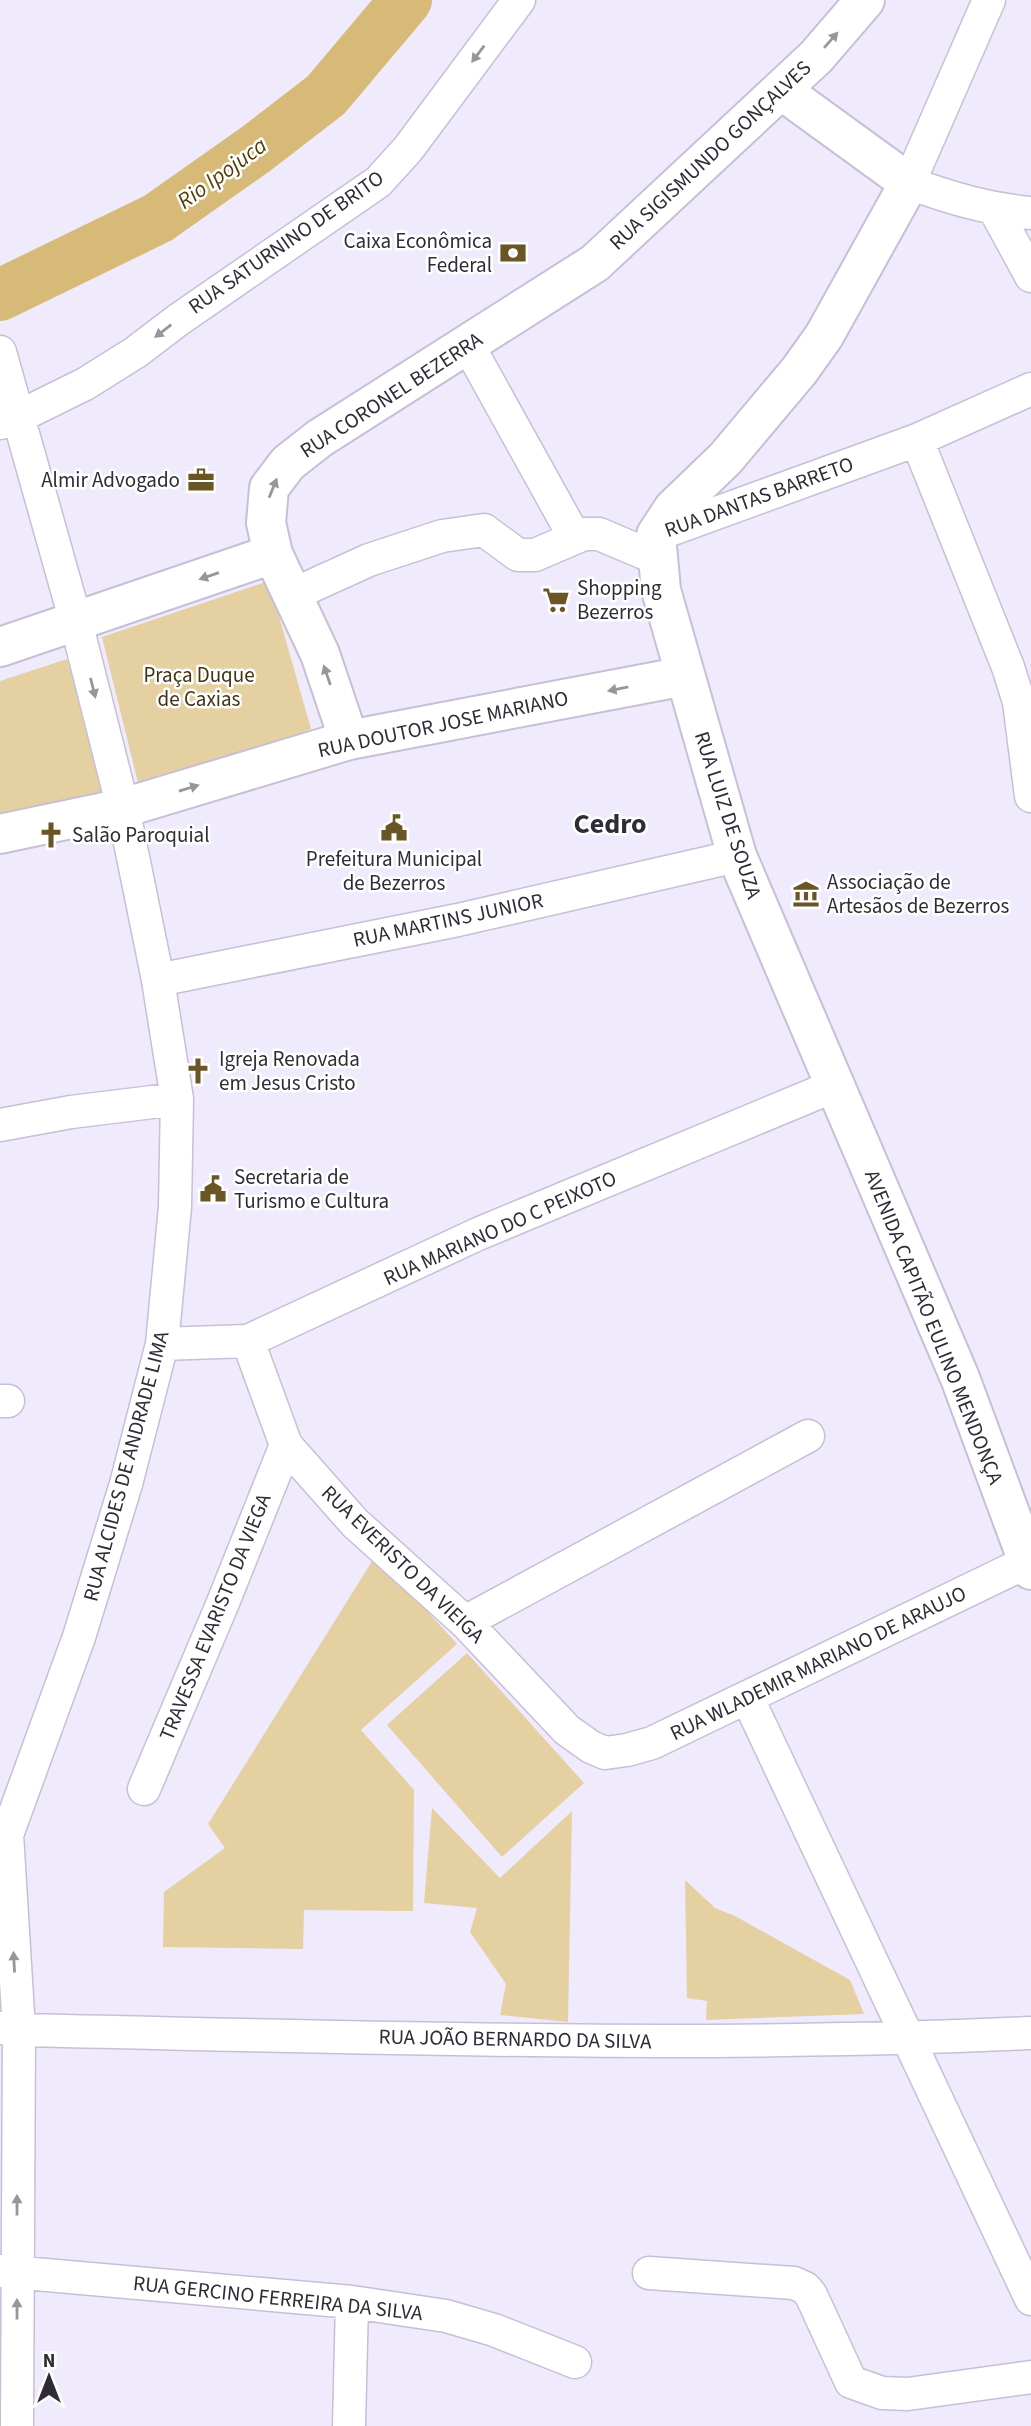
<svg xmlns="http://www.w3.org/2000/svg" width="1031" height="2426" font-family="'Source Sans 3',sans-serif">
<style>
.green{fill:#e5d0a2}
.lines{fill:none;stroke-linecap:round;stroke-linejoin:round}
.river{stroke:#d8ba78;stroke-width:52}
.street-casing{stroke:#c7bfd6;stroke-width:35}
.secondary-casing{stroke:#c7bfd6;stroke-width:42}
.street{stroke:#fff;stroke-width:32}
.secondary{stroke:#fff;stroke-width:38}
.oneway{fill:#97969a}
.labels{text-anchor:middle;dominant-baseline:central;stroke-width:5;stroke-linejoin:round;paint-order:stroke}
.street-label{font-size:21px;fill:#2f2c35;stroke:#fff}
.poi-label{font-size:21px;fill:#2f2c35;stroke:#fff;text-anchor:start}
.park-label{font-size:21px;fill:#413416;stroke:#fff}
.water-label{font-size:23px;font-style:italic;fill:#543f08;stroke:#fff}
.district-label{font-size:28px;font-weight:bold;fill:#2f2c35;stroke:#fff}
</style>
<rect width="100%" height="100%" fill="#f0eafd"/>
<path class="green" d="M269 581 311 729 140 791 102 637Z
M67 659 105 783 99 799 0 830V681Z
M376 1555 457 1644 361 1730 414 1790 413 1911 304 1910 303 1949 163 1947 164 1892 225 1848 208 1824Z
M467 1653 584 1783 502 1857 387 1725Z
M432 1808 500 1878 572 1811 568 2022 500 2015 506 1984 470 1932 477 1908 424 1903Z
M685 1880 715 1908 735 1916 850 1980 864 2014 706 2020 707 2001 687 1998Z"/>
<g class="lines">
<path class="river" d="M0 295 158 218 256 149 326 95 406 0"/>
<g class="street-casing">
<path id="street" d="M989 0 909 183C951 198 986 209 1031 213
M995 210 1031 276
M468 345 575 538
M0 352 76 622 123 808 158 980 177 1099 175 1207 162 1344 126 1484 79 1637 0 1854
M0 423 18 417 85 384 136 352 178 320 378 182 408 149 519 0
M917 440 1008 667 1019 702 1031 796
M656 535 917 440 1031 389
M292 595 369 560 442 536 484 530 518 555H535L584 534H599L658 559
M158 980 458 920 737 856
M0 1125 71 1112 177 1099
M248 1341 286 1445 355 1523 465 1622 567 1730 591 1747 605 1753 627 1750 652 1743 1027 1562
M162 1344 248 1341 478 1234 834 1086
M0 1401H8
M465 1622 808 1436
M747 1697 1031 2299
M144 1789 222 1605 286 1445
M7 1834 19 2030 17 2426
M0 2028 19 2030C356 2037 694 2049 1031 2033
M0 2271 352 2302 446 2316 494 2330 575 2362
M649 2273 794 2283 805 2288 811 2295 851 2382 882 2393 908 2394 1031 2377
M349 2426 352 2302"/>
</g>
<g class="secondary-casing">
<path id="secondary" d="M781 90 909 183 824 336 799 371 725 459 673 509 656 535 661 590 737 856 960 1378 1031 1570
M0 647 273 554
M349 740 320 654 273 554 266 523 269 488 288 463 320 438 595 263 816 57 865 0
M0 834 123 808 349 740 685 676"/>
</g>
<use href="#street" class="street"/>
<use href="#secondary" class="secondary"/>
</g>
<defs><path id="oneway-solid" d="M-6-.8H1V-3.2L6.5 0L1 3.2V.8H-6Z" transform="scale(1.75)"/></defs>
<g class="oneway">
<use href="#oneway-solid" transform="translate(831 40) rotate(-49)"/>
<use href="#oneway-solid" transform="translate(478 54) rotate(127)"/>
<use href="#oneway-solid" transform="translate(163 331) rotate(142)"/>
<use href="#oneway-solid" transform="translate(273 488) rotate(-68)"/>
<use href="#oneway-solid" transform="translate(209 576) rotate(161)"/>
<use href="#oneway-solid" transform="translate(327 675) rotate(-109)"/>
<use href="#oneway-solid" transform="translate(93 688) rotate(76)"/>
<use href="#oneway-solid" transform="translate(618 689) rotate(169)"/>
<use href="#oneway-solid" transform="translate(189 788) rotate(-17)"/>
<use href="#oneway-solid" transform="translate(14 1962) rotate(-93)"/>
<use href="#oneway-solid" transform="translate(17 2205) rotate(-90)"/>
<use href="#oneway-solid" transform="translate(17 2309) rotate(-90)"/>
</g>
<defs>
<g id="bank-bare" transform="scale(2.1)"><path d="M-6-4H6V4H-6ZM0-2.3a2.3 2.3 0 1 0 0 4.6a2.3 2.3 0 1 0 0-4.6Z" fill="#6a5524" stroke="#fff" stroke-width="2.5" paint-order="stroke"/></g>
<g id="office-bare" transform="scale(2.1)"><path d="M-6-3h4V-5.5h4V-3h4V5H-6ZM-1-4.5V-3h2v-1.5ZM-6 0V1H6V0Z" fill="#6a5524" stroke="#fff" stroke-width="2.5" paint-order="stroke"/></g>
<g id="supermarket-bare" transform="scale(2.1)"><path d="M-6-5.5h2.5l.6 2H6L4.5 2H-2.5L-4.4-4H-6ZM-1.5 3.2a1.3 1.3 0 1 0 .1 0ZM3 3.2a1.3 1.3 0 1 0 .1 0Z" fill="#6a5524" stroke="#fff" stroke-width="2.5" paint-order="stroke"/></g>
<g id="civic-bare" transform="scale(2.1)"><path d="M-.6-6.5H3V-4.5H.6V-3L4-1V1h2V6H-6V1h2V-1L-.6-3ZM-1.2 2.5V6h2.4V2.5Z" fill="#6a5524" stroke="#fff" stroke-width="2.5" paint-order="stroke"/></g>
<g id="church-bare" transform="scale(2.1)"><path d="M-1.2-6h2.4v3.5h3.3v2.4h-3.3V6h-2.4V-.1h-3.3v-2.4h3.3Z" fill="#6a5524" stroke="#fff" stroke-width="2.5" paint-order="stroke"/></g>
<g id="museum-bare" transform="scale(2.1)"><path d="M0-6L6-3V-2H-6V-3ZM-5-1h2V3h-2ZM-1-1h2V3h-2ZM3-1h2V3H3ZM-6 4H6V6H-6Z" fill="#6a5524" stroke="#fff" stroke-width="2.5" paint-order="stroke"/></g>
</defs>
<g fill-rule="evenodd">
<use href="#bank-bare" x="513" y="253"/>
<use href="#office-bare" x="201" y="480"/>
<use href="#supermarket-bare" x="556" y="600"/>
<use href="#civic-bare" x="394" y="828"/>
<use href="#church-bare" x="51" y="835"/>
<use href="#museum-bare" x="806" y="894"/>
<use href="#church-bare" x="198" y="1071"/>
<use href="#civic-bare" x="213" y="1189"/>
</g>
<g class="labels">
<g class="street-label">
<text transform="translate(710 155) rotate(-43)">RUA SIGISMUNDO GONÇALVES</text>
<text transform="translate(286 242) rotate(-35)">RUA SATURNINO DE BRITO</text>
<text transform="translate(391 395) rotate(-33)">RUA CORONEL BEZERRA</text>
<text transform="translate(759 497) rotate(-20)">RUA DANTAS BARRETO</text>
<text transform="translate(443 724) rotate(-12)">RUA DOUTOR JOSE MARIANO</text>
<text transform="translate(728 815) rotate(72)">RUA LUIZ DE SOUZA</text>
<text transform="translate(448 920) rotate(-12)">RUA MARTINS JUNIOR</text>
<text transform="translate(500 1228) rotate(-24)">RUA MARIANO DO C PEIXOTO</text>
<text transform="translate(934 1327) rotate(68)">AVENIDA CAPITÃO EULINO MENDONÇA</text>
<text transform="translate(126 1466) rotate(-75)">RUA ALCIDES DE ANDRADE LIMA</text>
<text transform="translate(403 1564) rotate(44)">RUA EVERISTO DA VIEIGA</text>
<text transform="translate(215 1617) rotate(-68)">TRAVESSA EVARISTO DA VIEGA</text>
<text transform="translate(818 1663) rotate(-26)">RUA WLADEMIR MARIANO DE ARAUJO</text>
<text transform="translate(515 2039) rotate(1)">RUA JOÃO BERNARDO DA SILVA</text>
<text transform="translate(278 2298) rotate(6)">RUA GERCINO FERREIRA DA SILVA</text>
</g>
<g class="poi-label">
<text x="492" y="241" text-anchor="end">Caixa Econômica<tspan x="492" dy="24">Federal</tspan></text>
<text x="180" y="480" text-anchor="end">Almir Advogado</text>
<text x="577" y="588">Shopping<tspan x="577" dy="24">Bezerros</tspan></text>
<text x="72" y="835">Salão Paroquial</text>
<text x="394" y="859" text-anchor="middle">Prefeitura Municipal<tspan x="394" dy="24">de Bezerros</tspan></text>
<text x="827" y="882">Associação de<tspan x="827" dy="24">Artesãos de Bezerros</tspan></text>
<text x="219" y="1059">Igreja Renovada<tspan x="219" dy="24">em Jesus Cristo</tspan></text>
<text x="234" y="1177">Secretaria de<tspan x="234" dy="24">Turismo e Cultura</tspan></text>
</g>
<g class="park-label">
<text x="199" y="675">Praça Duque<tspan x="199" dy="24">de Caxias</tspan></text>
</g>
<g class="water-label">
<text transform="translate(222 173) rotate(-36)">Rio Ipojuca</text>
</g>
<g class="district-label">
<text x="610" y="824">Cedro</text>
</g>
</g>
<g transform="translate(49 2377)" stroke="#ffffff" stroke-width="5" paint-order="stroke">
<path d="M0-5L12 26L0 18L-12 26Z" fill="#2f2c35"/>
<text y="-10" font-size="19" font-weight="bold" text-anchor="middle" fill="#2f2c35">N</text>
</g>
</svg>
